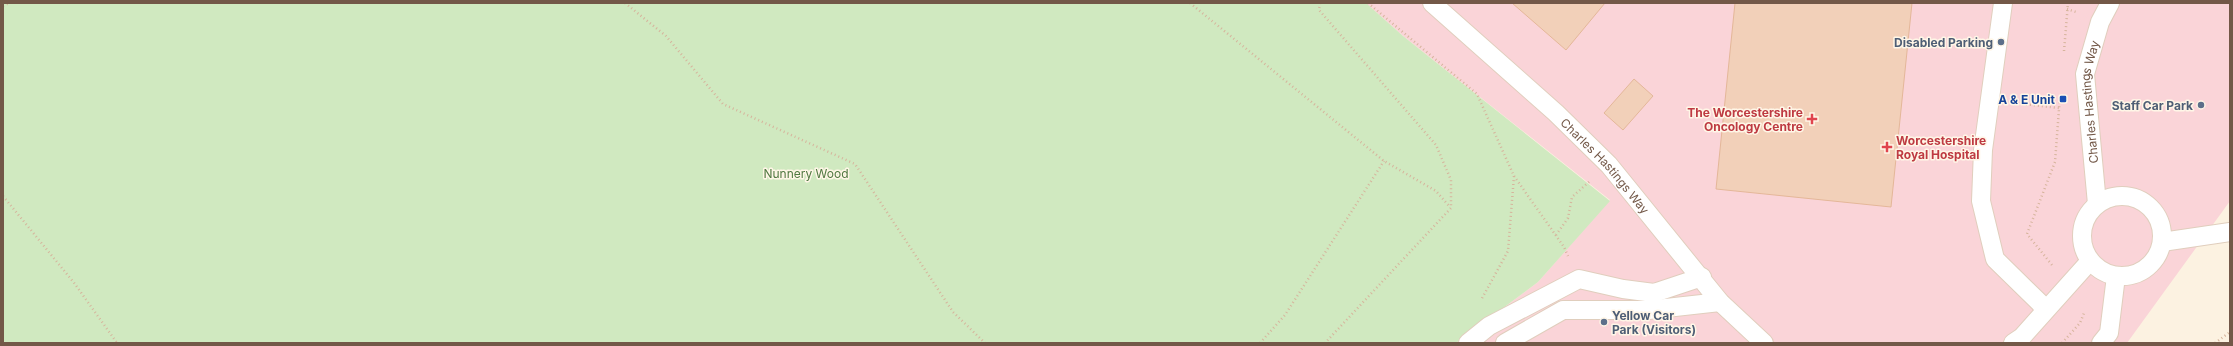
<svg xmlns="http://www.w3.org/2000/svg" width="2233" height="346" font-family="Inter,sans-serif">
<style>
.medical{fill:#fad4d8}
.green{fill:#d0e9c0}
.building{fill:#f2d0b9;stroke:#e4b799}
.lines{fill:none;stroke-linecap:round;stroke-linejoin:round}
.lane-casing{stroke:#e0cebd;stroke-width:20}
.path{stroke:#d6b49c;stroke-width:2.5;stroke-dasharray:1 3;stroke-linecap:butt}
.lane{stroke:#fff;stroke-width:18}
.service-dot{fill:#5c6f8a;stroke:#fff6e7;stroke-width:1.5}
.transit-dot{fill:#1a4fb4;stroke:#fff6e7;stroke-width:1.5}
.health-dot{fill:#e0444e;stroke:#fff6e7;stroke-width:1.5}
.labels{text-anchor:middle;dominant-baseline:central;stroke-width:3;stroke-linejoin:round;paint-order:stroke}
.service-label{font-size:12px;font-weight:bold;fill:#4e5e75;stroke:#fff6e7;text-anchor:end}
.transit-label{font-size:12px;font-weight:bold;fill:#164399;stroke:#fff6e7;text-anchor:end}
.street-label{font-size:12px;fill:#735848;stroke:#fff6e7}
.health-label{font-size:12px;font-weight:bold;fill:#be3a42;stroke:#fff6e7;text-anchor:end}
.park-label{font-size:12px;fill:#507941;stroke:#fff6e7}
</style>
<rect width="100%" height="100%" fill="#fcf2e1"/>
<path class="medical" d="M1366 3H2230V201L2127 343H1456L1538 282 1610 200 1403 36Z"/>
<path class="green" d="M3 3H1366L1403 36 1610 201 1538 282 1456 343H3Z"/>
<path class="building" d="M1512 3H1605L1566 50Z
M1735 3H1912L1891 207 1716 189Z
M1634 79 1653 96 1623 130 1604 113Z"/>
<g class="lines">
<g class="lane-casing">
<g id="lane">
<path id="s1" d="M1432 3 1556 113 1609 165 1720 302 1764 343"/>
<path d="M2003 3 1983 150 1981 201 1995 259 2046 309"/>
<circle cx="2122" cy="236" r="40"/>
<path id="s2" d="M2097 204 2085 74 2100 22 2110 3"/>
<path d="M2162 242 2230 232"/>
<path d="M1468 343 1489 326 1579 279 1623 289 1654 293 1702 277"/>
<path d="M1505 343 1563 310H1648L1720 302"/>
<path d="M2013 343 2022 337 2090 261"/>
<path d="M2101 343 2109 333 2116 276"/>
</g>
</g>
<path class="path" d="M625 3 666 36 723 104 855 164 953 312 985 343
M1190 3 1384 161 1436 191 1450 207
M1320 3 1319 10 1436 145 1451 180V208L1325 343
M1368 3 1477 94 1514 176 1508 251 1481 300
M3 6 9 3
M2067 9 2076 12
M2064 51 2068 3
M2014 103 2059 108
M1514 176 1564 247 1568 256
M3 196 75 284 117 343
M1556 235 1568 218 1572 197 1590 181
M2052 265 2027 234 2055 162 2060 96
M1260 343 1285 315 1384 161
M2062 343 2080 323 2084 313
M2215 343 2230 332"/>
<use href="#lane" class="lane"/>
</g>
<g class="service-dot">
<circle cx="2001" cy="42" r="4"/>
<circle cx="2201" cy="105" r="4"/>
<circle cx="1604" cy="322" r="4"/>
</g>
<rect class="transit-dot" x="2059" y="95" width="8" height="8" rx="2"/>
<g class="health-dot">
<path d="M1810 113h4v4h4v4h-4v4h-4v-4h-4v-4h4z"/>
<path d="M1885 141h4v4h4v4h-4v4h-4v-4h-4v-4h4z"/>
</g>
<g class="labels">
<g class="service-label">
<text x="1993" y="42">Disabled Parking</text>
<text x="2193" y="105">Staff Car Park</text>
<text x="1612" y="315" text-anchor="start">Yellow Car<tspan x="1612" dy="14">Park (Visitors)</tspan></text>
</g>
<g class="transit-label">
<text x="2055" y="99">A &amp; E Unit</text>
</g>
<g class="street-label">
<text stroke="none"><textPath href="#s2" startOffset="103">Charles Hastings Way</textPath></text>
<text stroke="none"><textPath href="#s1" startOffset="238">Charles Hastings Way</textPath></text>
</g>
<g class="health-label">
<text x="1803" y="112">The Worcestershire<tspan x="1803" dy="14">Oncology Centre</tspan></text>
<text x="1896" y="140" text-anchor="start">Worcestershire<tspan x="1896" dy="14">Royal Hospital</tspan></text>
</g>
<g class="park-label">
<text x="806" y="173">Nunnery Wood</text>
</g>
</g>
<rect width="2233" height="346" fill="none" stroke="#735848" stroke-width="8"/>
</svg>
